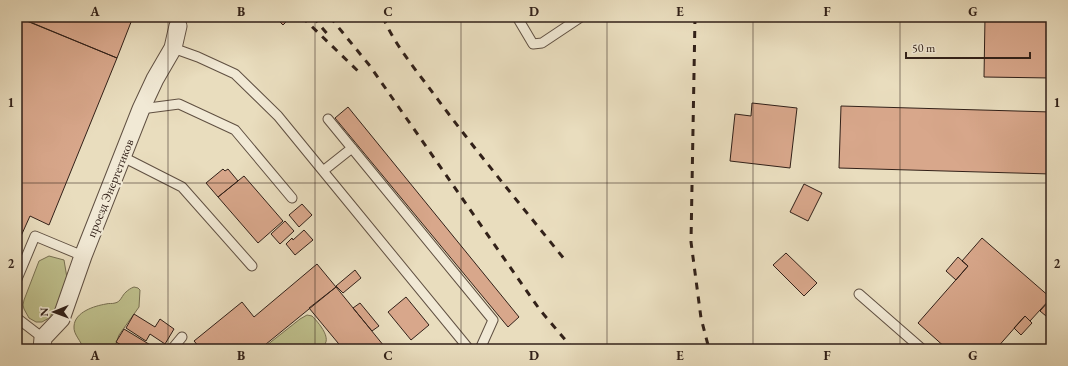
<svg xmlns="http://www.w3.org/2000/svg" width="1068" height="366" font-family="'EB Garamond',serif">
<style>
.green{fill:#bebf8c;stroke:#787052}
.building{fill:#d8a78b;stroke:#322119}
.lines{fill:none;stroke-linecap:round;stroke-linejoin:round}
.service-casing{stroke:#605042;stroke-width:11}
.minor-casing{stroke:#605042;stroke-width:19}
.service{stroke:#f1e9d5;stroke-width:9}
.minor{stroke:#f1e9d5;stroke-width:17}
.rail{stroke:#322119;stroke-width:3;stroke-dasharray:7 7;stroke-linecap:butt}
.grid{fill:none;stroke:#322119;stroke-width:1;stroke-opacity:0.55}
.labels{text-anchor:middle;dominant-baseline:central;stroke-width:4;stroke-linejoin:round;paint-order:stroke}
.street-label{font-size:13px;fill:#322119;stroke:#f1e9d5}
.neatline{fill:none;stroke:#322119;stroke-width:1.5}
.grid-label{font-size:13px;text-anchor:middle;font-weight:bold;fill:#322119}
</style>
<rect width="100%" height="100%" fill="#e9ddbe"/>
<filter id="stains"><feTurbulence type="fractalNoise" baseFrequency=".005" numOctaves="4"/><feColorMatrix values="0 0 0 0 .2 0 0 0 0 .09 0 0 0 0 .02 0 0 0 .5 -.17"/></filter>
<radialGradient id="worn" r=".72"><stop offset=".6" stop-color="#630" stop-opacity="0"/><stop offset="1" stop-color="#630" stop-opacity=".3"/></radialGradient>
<path class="green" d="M49 256 64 260 67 278 55 310 49 318 42 322H36L29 318 24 309 23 305 24 300 39 261Z
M134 287 138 288 140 290 139 307 119 335 114 349H83C82 341 73 335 74 326 75 312 94 306 106 304 109 303 112 304 115 303 121 302 122 295 126 292 128 290 131 288 134 287Z
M307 315 312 316C321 325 338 346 314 349H262L300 319Z"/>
<path class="building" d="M17 17 117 58 49 225 30 216 17 245Z
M18 17H133L117 58Z
M276 17H289L290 18 283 25 276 18Z
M985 17H1051V78L984 77Z
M752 103 797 108 790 168 730 161 735 114 751 116Z
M841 106 1051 112V174L839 168Z
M348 107 519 317 508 327 335 118Z
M223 169 225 171 228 169 238 181 218 197 206 183Z
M244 176 283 221 258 243 218 197Z
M804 184 822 193 808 221 790 212Z
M302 204 312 215 299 227 289 215Z
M285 221 294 231 280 244 271 234Z
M304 230 313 240 295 255 286 244 292 238 293 240Z
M982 238 1051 298 1030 321 1025 316 996 349H947L918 323 968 266 962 261Z
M786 253 817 283 804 296 773 265Z
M958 257 968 266 956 280 946 271Z
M317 264 336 287 260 349H201L194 341 242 302 254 317Z
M355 270 361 278 343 293 336 286Z
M336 287 384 346 381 349H343L309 308Z
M406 297 429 325 411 340 388 312Z
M1049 301 1051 303V310L1046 316 1040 311Z
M360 303 379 326 372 331 353 308Z
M134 314 155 327 160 319 174 329 165 344 150 334 146 341 126 328Z
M1025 316 1032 323 1021 335 1014 328Z
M124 329 157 349H128L116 342Z"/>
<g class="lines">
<g class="service-casing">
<path id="service" d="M517 17 533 44 542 43 581 17
M173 48 198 57 235 74 278 116 323 171 352 148
M141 109 179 104 235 130 292 198
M328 119 493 320 480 349
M123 157 182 187 252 266
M323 171 469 349
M17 279 35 236 83 256
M859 294 922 349
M17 318 43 338
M172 349 182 337"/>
</g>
<g class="minor-casing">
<path id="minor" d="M42 349 43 338 61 319 83 256 141 109 155 79 173 48 178 26"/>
</g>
<use href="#service" class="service"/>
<use href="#minor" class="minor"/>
<path class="rail" d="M302 17 361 74
M313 17 329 36
M330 17 370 66 540 310 573 349
M383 17C394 44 416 70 433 93 475 150 520 204 565 260
M695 17 691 242 701 318 709 349"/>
</g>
<path class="grid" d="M168 17V349M315 17V349M461 17V349M607 17V349M753 17V349M900 17V349M17 183H1051"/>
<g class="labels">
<g class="street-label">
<text transform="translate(110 188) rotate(-68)">проезд Энергетиков</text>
</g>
</g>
<rect width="1068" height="366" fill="none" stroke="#e9ddbe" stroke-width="44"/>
<g transform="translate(54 312) rotate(269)" stroke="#f1e9d5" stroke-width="3" paint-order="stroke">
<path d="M0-3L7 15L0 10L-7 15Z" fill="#322119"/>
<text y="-6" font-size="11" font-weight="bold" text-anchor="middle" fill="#322119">N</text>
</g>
<path d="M906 52v6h124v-6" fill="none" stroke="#322119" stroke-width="2"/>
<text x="912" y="52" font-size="12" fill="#322119" stroke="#f1e9d5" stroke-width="3" paint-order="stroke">50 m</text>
<rect x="22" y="22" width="1024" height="322" class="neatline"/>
<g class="grid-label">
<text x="95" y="16">A</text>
<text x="241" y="16">B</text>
<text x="388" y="16">C</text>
<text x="534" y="16">D</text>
<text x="680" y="16">E</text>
<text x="827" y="16">F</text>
<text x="973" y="16">G</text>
<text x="11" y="107">1</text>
<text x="1057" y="107">1</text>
<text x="11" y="268">2</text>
<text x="1057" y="268">2</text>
<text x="95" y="360">A</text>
<text x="241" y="360">B</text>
<text x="388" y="360">C</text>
<text x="534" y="360">D</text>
<text x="680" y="360">E</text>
<text x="827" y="360">F</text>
<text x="973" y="360">G</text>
</g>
<rect width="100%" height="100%" filter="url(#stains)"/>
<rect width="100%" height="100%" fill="url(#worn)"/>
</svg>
